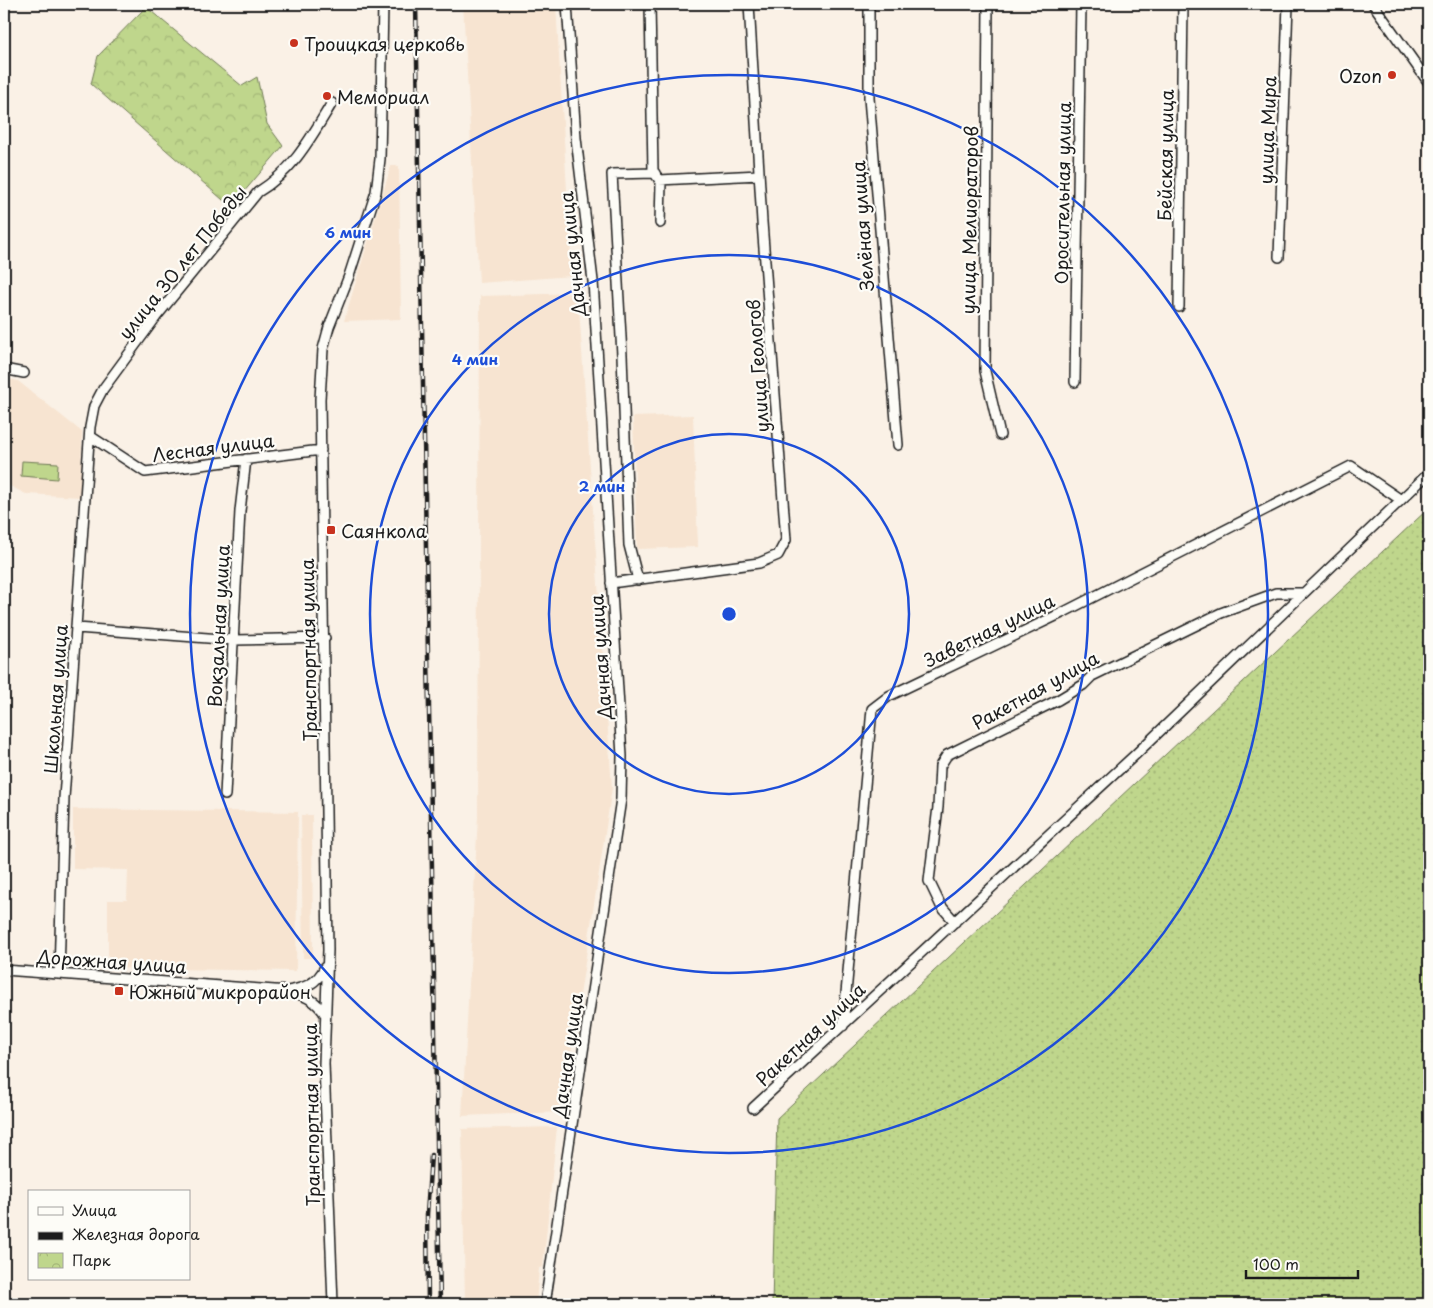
<svg xmlns="http://www.w3.org/2000/svg" width="1433" height="1308" font-family="'Playpen Sans',sans-serif">
<style>
.built{fill:#f7e4d1}
.grass{fill:url(#grass-dots);stroke:#6e7954}
.park{fill:url(#park-crowns);stroke:#6e7954}
.pitch{fill:#bfd68c;stroke:#6e7954}
.lines{fill:none;stroke-linecap:round;stroke-linejoin:round}
.minor-casing{stroke:#1c1c1c;stroke-width:12}
.minor{stroke:#fdfcf7;stroke-width:9}
.rail-casing{stroke:#1c1c1c;stroke-width:4.5}
.rail{stroke:#fdfcf7;stroke-width:2.5;stroke-dasharray:8;stroke-linecap:butt}
.ring{fill:none;stroke:#1d4ed8;stroke-width:2.5}
.poi-dot{fill:#c8321e;stroke:#fdfcf7;stroke-width:2}
.labels{text-anchor:middle;dominant-baseline:central;stroke-width:4.5;stroke-linejoin:round;paint-order:stroke}
.poi-label{font-size:18px;fill:#1c1c1c;stroke:#fdfcf7;text-anchor:start}
.street-label{font-size:18px;fill:#1c1c1c;stroke:#fdfcf7}
.centre{fill:#1d4ed8;stroke:#fdfcf7;stroke-width:2.5}
.ring-label{font-size:15px;text-anchor:middle;font-weight:bold;fill:#1d4ed8;stroke:#fdfcf7;stroke-width:4.5;stroke-linejoin:round;paint-order:stroke}
</style>
<defs>
<pattern id="grass-dots" width="8" height="8" patternUnits="userSpaceOnUse" patternTransform="scale(1.25)"><rect width="8" height="8" fill="#bfd68c"/><path d="M2 2h.1M6 6h.1" fill="none" stroke="#a4b778" stroke-width="1.8" stroke-linecap="round"/></pattern>
<pattern id="park-crowns" width="20" height="18" patternUnits="userSpaceOnUse" patternTransform="scale(1.25)"><rect width="20" height="18" fill="#bfd68c"/><path d="M2 6a3 3 0 1 1 6 0M12 15a3 3 0 1 1 6 0" fill="none" stroke="#a4b778"/></pattern>
</defs>
<rect width="100%" height="100%" fill="#faf1e6"/>
<filter id="ink" filterUnits="userSpaceOnUse"><feTurbulence type="fractalNoise" baseFrequency=".02" numOctaves="2"/><feDisplacementMap in="SourceGraphic" scale="10" xChannelSelector="R" yChannelSelector="G"/><feConvolveMatrix kernelMatrix="1 2 1 2 8 2 1 2 1" color-interpolation-filters="sRGB"/></filter>
<g filter="url(#ink)">
<path class="built" d="M463 4H556L572 276 479 283Z
M391 166H399L401 319 344 321Z
M578 293 612 788 562 1112 462 1116 478 816 480 296Z
M4 378 18 381 82 432 81 497 26 494 4 483Z
M693 415 698 547 637 549 633 417Z
M73 809 298 812 296 971 108 968V900H127L128 870 73 869Z
M301 815H312L313 958H303Z
M557 1127 543 1267 539 1268 536 1304H465L462 1129Z"/>
<path class="grass" d="M1429 508V1304H772L777 1118Z"/>
<path class="park" d="M146 7 242 86 257 77 267 124 283 146 231 207 91 84 98 56Z"/>
<path class="pitch" d="M22 461 58 463 57 479 21 476Z"/>
<g class="lines">
<g class="minor-casing">
<path id="minor" d="M650 4 653 171 661 182 660 223
M869 4V98L898 445
M988 4 985 371 1000 435
M1373 4 1429 83
M659 180 759 175
M1279 257 1288 4
M1179 307 1183 4
M4 369 24 373
M1075 382 1081 4
M90 436 145 472 321 450
M638 580 629 545 622 355 612 174 655 173
M611 583 759 563 778 555 786 540 762 222 749 4
M77 628 234 640 325 638
M225 795 240 511 246 459
M955 922 941 906 929 881 938 807 940 766 947 755 1058 700 1083 685 1092 676 1221 613 1276 593H1304
M4 970 288 991C305 988 317 984 325 967
M59 974 64 798 90 427 94 406 103 389 156 317 258 192C294 170 310 139 332 103
M293 992C308 997 316 1001 325 1014
M843 1026 872 709 889 696 1064 612 1351 466 1401 500
M753 1108 1136 754 1429 473
M333 1304 324 1064 328 950 320 399 323 349 329 327 349 276 376 192 380 159 383 4
M545 1304 621 799 622 756 593 281 576 138 567 4"/>
</g>
<use href="#minor" class="minor"/>
<g class="rail-casing">
<path id="rail" d="M416 4 440 1304
M428 1304 427 1214 431 1155"/>
</g>
<use href="#rail" class="rail"/>
</g>
</g>
<g class="ring">
<circle cx="729" cy="614" r="180"/>
<circle cx="729" cy="614" r="359"/>
<circle cx="729" cy="614" r="539"/>
</g>
<g class="poi-dot">
<circle cx="294" cy="43" r="5"/>
<circle cx="1392" cy="75" r="5"/>
<circle cx="327" cy="96" r="5"/>
<rect x="326" y="525" width="10" height="10" rx="2.5"/>
<rect x="114" y="986" width="10" height="10" rx="2.5"/>
</g>
<g class="labels">
<g class="poi-label">
<text x="304" y="43">Троицкая церковь</text>
<text x="1382" y="75" text-anchor="end">Ozon</text>
<text x="337" y="96">Мемориал</text>
<text x="341" y="530">Саянкола</text>
<text x="129" y="991">Южный микрорайон</text>
</g>
<g class="street-label">
<text transform="translate(1267 130) rotate(-88)">улица Мира</text>
<text transform="translate(1165 155) rotate(-89)">Бейская улица</text>
<text transform="translate(1062 193) rotate(-89)">Оросительная улица</text>
<text transform="translate(969 220) rotate(-89)">улица Мелиораторов</text>
<text transform="translate(862 226) rotate(-94)">Зелёная улица</text>
<text transform="translate(572 254) rotate(-96)">Дачная улица</text>
<text transform="translate(182 262) rotate(-51)">улица 30 лет Победы</text>
<text transform="translate(757 366) rotate(-94)">улица Геологов</text>
<text transform="translate(213 447) rotate(-7)">Лесная улица</text>
<text transform="translate(218 626) rotate(-87)">Вокзальная улица</text>
<text transform="translate(989 630) rotate(-26)">Заветная улица</text>
<text transform="translate(308 650) rotate(-91)">Транспортная улица</text>
<text transform="translate(600 657) rotate(-94)">Дачная улица</text>
<text transform="translate(1035 690) rotate(-29)">Ракетная улица</text>
<text transform="translate(55 699) rotate(-86)">Школьная улица</text>
<text transform="translate(112 961) rotate(4)">Дорожная улица</text>
<text transform="translate(810 1034) rotate(-43)">Ракетная улица</text>
<text transform="translate(567 1055) rotate(-82)">Дачная улица</text>
<text transform="translate(311 1115) rotate(-91)">Транспортная улица</text>
</g>
</g>
<circle cx="729" cy="614" r="8" class="centre"/>
<g class="ring-label">
<text x="348" y="238">6 мин</text>
<text x="475" y="365">4 мин</text>
<text x="602" y="492">2 мин</text>
</g>
<rect width="1433" height="1308" fill="none" stroke="#fdfcf7" stroke-width="20"/>
<rect x="10" y="10" width="1413" height="1288" fill="none" stroke="#1c1c1c" stroke-width="2" filter="url(#ink)"/>
<rect x="28" y="1190" width="162" height="90" fill="#fdfcf7" stroke="#a3a29f"/>
<rect x="38" y="1207" width="25" height="8" fill="#fdfcf7" stroke="#a3a29f"/>
<text x="72" y="1216" font-size="15" fill="#1c1c1c">Улица</text>
<rect x="38" y="1232" width="25" height="8" fill="#1c1c1c" stroke="#a3a29f"/>
<text x="72" y="1240" font-size="15" fill="#1c1c1c">Железная дорога</text>
<rect x="38" y="1253" width="25" height="15" fill="url(#park-crowns)" stroke="#a3a29f"/>
<text x="72" y="1266" font-size="15" fill="#1c1c1c">Парк</text>
<path d="M1246 1270v8h112v-8" fill="none" stroke="#1c1c1c" stroke-width="2.5"/>
<text x="1253" y="1270" font-size="15" fill="#1c1c1c" stroke="#fdfcf7" stroke-width="4" paint-order="stroke">100 m</text>
</svg>
